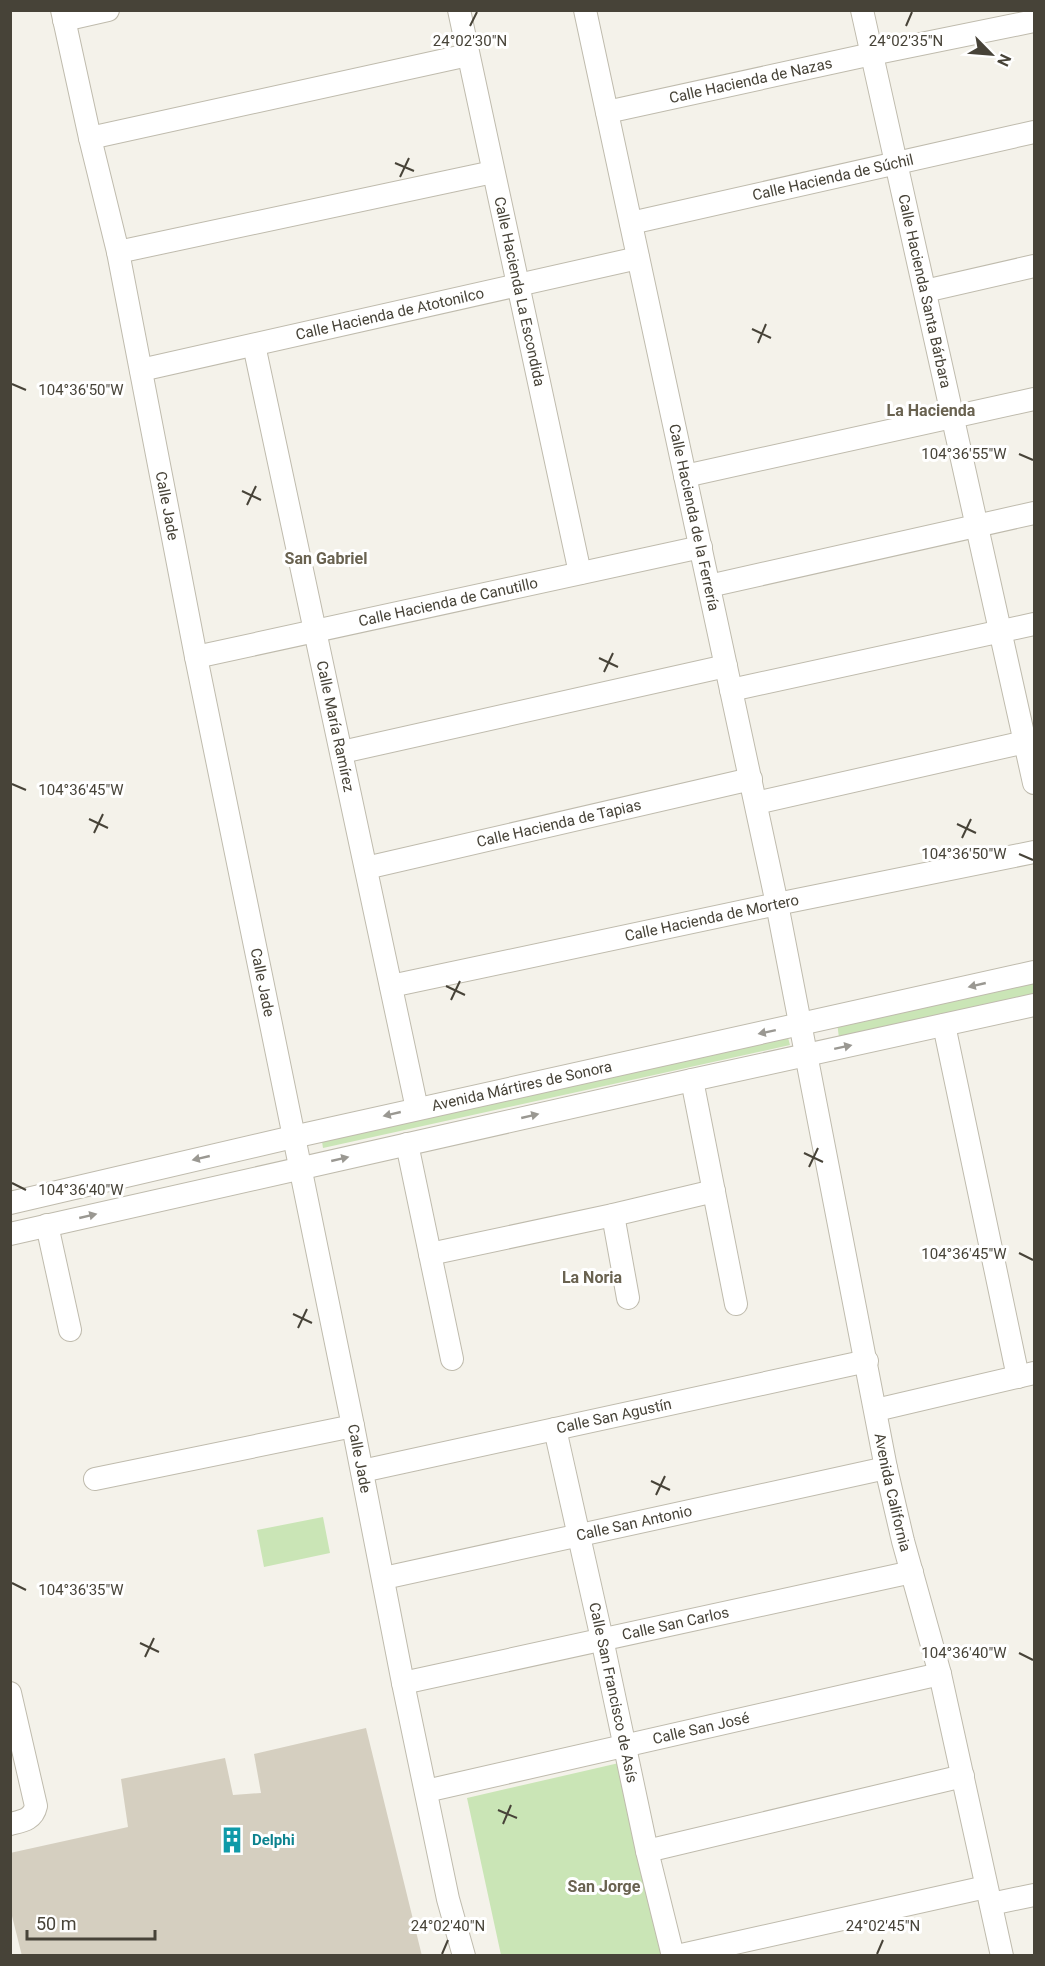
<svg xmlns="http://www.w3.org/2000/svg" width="1045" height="1966" font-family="Roboto,sans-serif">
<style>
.green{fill:#cae5b6}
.building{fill:#d5cfc0}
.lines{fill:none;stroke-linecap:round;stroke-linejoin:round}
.minor-casing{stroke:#bfbbad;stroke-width:24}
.minor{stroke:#fff;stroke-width:22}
.oneway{fill:#9a9892}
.ticks{fill:none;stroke:#474338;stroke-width:2}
.labels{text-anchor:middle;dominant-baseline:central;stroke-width:6;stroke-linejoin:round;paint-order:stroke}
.street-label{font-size:15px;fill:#474338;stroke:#fff}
.culture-label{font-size:15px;font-weight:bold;fill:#0d838f;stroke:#fff;text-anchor:start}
.neighbourhood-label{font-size:16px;font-weight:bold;fill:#696250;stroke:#fff}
.ticks-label{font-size:15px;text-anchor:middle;fill:#474338;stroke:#fff;stroke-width:6;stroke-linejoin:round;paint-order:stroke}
</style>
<rect width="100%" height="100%" fill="#f4f2ea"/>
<path class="green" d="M1034 979V994L839 1038 837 1022Z
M786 1030 790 1045 323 1148 321 1135Z
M323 1517 330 1553 264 1567 257 1530Z
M619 1763 662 1955H501L467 1798Z"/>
<path class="building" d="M366 1728 422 1956H22L10 1908V1853L128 1827 121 1779 225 1758 233 1795 261 1793 254 1754Z"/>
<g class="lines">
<g class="minor-casing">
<g id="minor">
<path id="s1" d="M62 10 90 138 118 252 196 657 353 1426 403 1683 448 1899 464 1956"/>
<path id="s2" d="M459 10 580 573"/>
<path id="s3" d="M585 10 777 904 886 1468 903 1541 940 1674 1002 1956"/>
<path id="s4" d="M862 10 1034 783"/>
<path d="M64 20 108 10"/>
<path id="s5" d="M607 112 872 54 1034 21"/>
<path d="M90 138 468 55"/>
<path id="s6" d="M631 223 1034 132"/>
<path d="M118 252 493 172"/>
<path d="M925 291 1034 266"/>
<path id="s7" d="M254 345 417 1109"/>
<path id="s8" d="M141 370 638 258"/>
<path d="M685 476 1034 399"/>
<path d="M709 586 1034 513"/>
<path id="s9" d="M196 657 701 547"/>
<path d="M731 690 1034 624"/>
<path d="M342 752 726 666"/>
<path d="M756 803 1034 740"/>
<path id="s10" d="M366 868 751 779"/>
<path id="s11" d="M391 986 777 904 1034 852"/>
<path d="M944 1025 1018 1377"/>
<path d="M692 1080 736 1304"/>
<path d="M407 1144 452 1359"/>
<path id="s12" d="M10 1203 293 1137 1034 972"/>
<path d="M613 1215 628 1298"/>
<path d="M47 1225 70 1330"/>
<path d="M10 1234 692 1080 1034 1005"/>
<path d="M430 1254 613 1215 714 1191"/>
<path d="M876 1410 1034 1373"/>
<path id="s13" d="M555 1429 602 1639 647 1851 673 1956"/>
<path id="s14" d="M362 1471 867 1361"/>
<path d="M95 1479 353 1426"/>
<path id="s15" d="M384 1578 886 1468"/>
<path id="s16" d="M403 1683 912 1572"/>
<path d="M10 1693 36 1806C33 1820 22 1821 10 1824"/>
<path id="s17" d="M426 1791 940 1674"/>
<path d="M647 1851 963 1776"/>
<path d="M991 1904 1034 1895"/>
<path d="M677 1956 986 1887"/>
</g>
</g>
<use href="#minor" class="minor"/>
</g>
<defs><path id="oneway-solid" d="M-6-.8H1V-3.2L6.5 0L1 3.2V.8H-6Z" transform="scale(1.5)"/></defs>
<g class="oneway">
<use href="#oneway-solid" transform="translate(977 985) rotate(167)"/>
<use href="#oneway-solid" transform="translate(767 1032) rotate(168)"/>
<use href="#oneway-solid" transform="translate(843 1047) rotate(-12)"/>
<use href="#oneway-solid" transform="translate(392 1114) rotate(167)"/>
<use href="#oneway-solid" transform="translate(530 1116) rotate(-13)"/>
<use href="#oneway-solid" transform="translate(201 1158) rotate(167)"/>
<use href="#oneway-solid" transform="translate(340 1159) rotate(-13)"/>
<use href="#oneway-solid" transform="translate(88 1216) rotate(-13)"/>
</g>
<path class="ticks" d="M470 26 477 12M906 26 912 12M395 163 414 171M400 177 409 158M752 329 771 338M758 343 766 324M12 384 26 390M1019 454 1033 460M242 491 261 500M247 505 256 486M599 658 618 667M604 672 613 653M12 784 26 790M89 819 108 828M957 824 976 833M94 833 103 814M962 838 971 819M1019 854 1033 860M446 986 465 995M451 1000 460 981M804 1153 823 1162M809 1167 818 1148M12 1183 26 1190M1019 1253 1033 1260M293 1314 312 1323M298 1328 307 1309M651 1481 670 1490M656 1495 665 1476M12 1583 26 1590M140 1643 159 1652M1019 1653 1033 1660M145 1657 154 1638M498 1810 517 1818M503 1824 511 1805M442 1954 448 1940M877 1954 883 1940"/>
<defs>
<g id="building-bare" transform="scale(2.07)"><path d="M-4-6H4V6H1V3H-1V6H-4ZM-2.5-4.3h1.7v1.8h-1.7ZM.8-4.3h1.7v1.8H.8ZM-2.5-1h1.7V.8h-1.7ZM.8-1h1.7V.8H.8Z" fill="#0f9aa8" stroke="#fff" stroke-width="2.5" paint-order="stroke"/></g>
</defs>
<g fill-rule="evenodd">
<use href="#building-bare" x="232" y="1840"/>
</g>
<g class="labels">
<g class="street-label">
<text stroke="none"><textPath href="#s5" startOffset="147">Calle Hacienda de Nazas</textPath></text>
<text stroke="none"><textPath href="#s6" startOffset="207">Calle Hacienda de Súchil</textPath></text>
<text stroke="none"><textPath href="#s4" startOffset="288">Calle Hacienda Santa Bárbara</textPath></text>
<text stroke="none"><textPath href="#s2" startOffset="288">Calle Hacienda La Escondida</textPath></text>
<text stroke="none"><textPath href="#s8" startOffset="255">Calle Hacienda de Atotonilco</textPath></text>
<text stroke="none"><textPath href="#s1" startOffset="507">Calle Jade</textPath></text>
<text stroke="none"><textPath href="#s3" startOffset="519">Calle Hacienda de la Ferrería</textPath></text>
<text stroke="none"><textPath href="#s9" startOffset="258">Calle Hacienda de Canutillo</textPath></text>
<text stroke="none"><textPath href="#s7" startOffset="390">Calle María Ramírez</textPath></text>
<text stroke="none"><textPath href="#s10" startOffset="198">Calle Hacienda de Tapias</textPath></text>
<text stroke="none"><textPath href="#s11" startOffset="328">Calle Hacienda de Mortero</textPath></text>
<text stroke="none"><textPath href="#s1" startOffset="993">Calle Jade</textPath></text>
<text stroke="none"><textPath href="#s12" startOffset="525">Avenida Mártires de Sonora</textPath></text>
<text stroke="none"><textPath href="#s14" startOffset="258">Calle San Agustín</textPath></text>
<text stroke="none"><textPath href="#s1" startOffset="1479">Calle Jade</textPath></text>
<text stroke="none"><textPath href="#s3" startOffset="1514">Avenida California</textPath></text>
<text stroke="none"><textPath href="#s15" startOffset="256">Calle San Antonio</textPath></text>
<text stroke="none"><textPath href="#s16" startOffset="279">Calle San Carlos</textPath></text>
<text stroke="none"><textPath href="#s13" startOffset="270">Calle San Francisco de Asís</textPath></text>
<text stroke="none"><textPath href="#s17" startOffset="282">Calle San José</textPath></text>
</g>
<g class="culture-label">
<text x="252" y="1840">Delphi</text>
</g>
<g class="neighbourhood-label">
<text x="931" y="410">La Hacienda</text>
<text x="326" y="558">San Gabriel</text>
<text x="592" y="1277">La Noria</text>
<text x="604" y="1886">San Jorge</text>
</g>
</g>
<g class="ticks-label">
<text x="470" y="46">24°02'30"N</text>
<text x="906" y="46">24°02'35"N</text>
<text x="81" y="395">104°36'50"W</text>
<text x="964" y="459">104°36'55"W</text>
<text x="81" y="795">104°36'45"W</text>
<text x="964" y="859">104°36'50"W</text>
<text x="81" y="1195">104°36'40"W</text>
<text x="964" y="1259">104°36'45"W</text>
<text x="81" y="1595">104°36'35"W</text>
<text x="964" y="1658">104°36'40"W</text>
<text x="448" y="1931">24°02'40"N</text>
<text x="883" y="1931">24°02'45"N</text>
</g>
<rect width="1045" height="1966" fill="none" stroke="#474338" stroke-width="24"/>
<g transform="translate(991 54) rotate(115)" stroke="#ffffff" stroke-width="4.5" paint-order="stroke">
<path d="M0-4.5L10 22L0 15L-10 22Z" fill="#474338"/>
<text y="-9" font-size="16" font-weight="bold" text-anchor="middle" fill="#474338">N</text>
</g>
<path d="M27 1930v9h128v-9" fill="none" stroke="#474338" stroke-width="3"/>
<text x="36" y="1930" font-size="18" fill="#474338" stroke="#ffffff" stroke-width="4.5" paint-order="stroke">50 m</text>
</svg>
